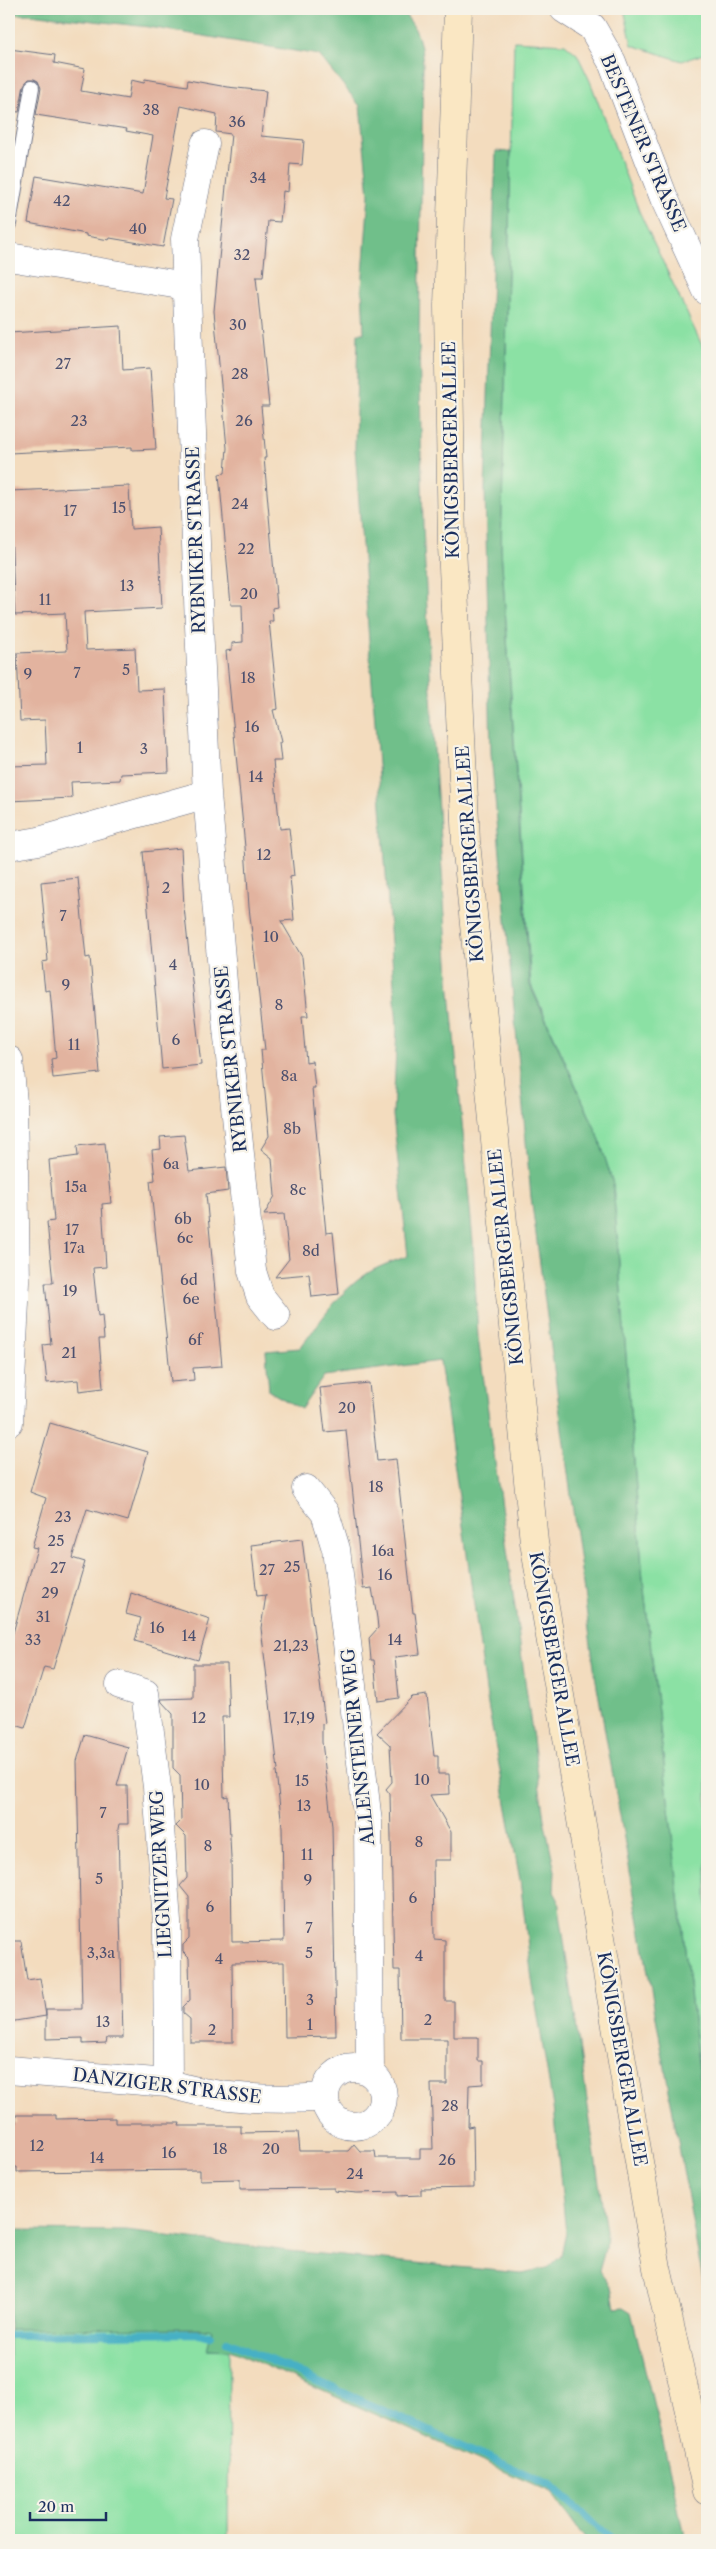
<svg xmlns="http://www.w3.org/2000/svg" width="716" height="2549" font-family="'Libre Caslon Text',serif">
<style>
.green{fill:#8be1a4;stroke:#538881}
.forest{fill:#70bf8a;stroke:#467774}
.lines{fill:none;stroke-linecap:round;stroke-linejoin:round}
.stream{stroke:#47b0c5;stroke-width:8}
.building{fill:#e2b39f}
.service-casing{stroke:#676c80;stroke-width:16}
.minor-casing{stroke:#676c80;stroke-width:29}
.tertiary-casing{stroke:#676c80;stroke-width:29}
.secondary-casing{stroke:#676c80;stroke-width:29}
.service{stroke:#fff;stroke-width:14}
.minor{stroke:#fff;stroke-width:28}
.tertiary{stroke:#fff;stroke-width:28}
.secondary{stroke:#fae7c3;stroke-width:28}
.labels{text-anchor:middle;dominant-baseline:central;stroke-width:4.5;stroke-linejoin:round;paint-order:stroke}
.number-label{font-size:15px;fill:#4d506e}
.street-label{font-size:18px;fill:#1b2f5e;stroke:#f7f3e8}
</style>
<rect width="100%" height="100%" fill="#f7f3e8"/>
<filter id="ink" filterUnits="userSpaceOnUse"><feTurbulence type="fractalNoise" baseFrequency=".02" numOctaves="2"/><feDisplacementMap in="SourceGraphic" scale="10" xChannelSelector="R" yChannelSelector="G"/><feConvolveMatrix kernelMatrix="1 2 1 2 8 2 1 2 1" color-interpolation-filters="sRGB"/></filter>
<filter id="wash" filterUnits="userSpaceOnUse"><feTurbulence type="fractalNoise" baseFrequency=".0096" numOctaves="4" result="noise"/><feDisplacementMap in="SourceGraphic" scale="20" xChannelSelector="R" yChannelSelector="G"/><feGaussianBlur stdDeviation="1.12" result="paint"/><feColorMatrix in="noise" values="0 0 0 0 0 0 0 0 0 0 0 0 0 0 0 0 0 1.4 0 .05"/><feComposite in="paint" operator="in"/></filter>
<g filter="url(#wash)">
<rect width="100%" height="100%" fill="#f3dcbe"/>
<path class="green" d="M624 9H707V53L682 61 632 45Z
M514 41 565 44 577 54 590 81 639 211 707 356V2142L643 1580 613 1184 598 1135 531 985 501 549Z
M65 2327 199 2328 212 2330 208 2349 229 2350 228 2540H9V2329Z"/>
<path class="forest" d="M9 9H399C417 25 421 41 423 64L419 341 423 526 433 734 450 992 473 1242 478 1338 544 1819 555 1871 554 1892 558 1899 606 2232 605 2250 599 2271 611 2287 615 2308 623 2307 631 2312 671 2476 685 2540H586L551 2492 230 2350 207 2349 212 2330 199 2328 9 2329V2230L126 2231 289 2251 521 2273 547 2268 561 2255 566 2233 553 2107 532 1980 520 1880 488 1705 440 1361 324 1376 301 1409 269 1391 266 1351 300 1348C321 1321 339 1291 368 1273 381 1265 395 1261 408 1256L393 1115 397 1026 355 448 358 333H364L362 288 369 194 360 106 319 55 149 27 29 14 9 15Z
M496 151 511 152 501 549 530 985 598 1135 613 1184 643 1580 707 2142V2304L595 1675 531 1197 491 754 485 489Z"/>
<g class="lines">
<path class="stream" d="M9 2335 199 2333 210 2336
M227 2341 550 2485 613 2540"/>
</g>
<g id="blocks">
<path class="building" d="M9 49 55 55 54 63 85 69 81 91 128 99 131 80 144 83 145 79 187 86 188 80 227 87 266 91 261 136 304 140 302 165 290 164 288 192 283 191 280 222 268 221 263 277H256L269 406H261L266 458H264L277 607 272 608 273 621H269L278 709 273 710 281 742 279 743 281 761H273L280 829 289 828 294 876 290 877 294 920 281 921 302 957 308 1016H302L306 1062 312 1061 315 1088H312L326 1233 333 1232 339 1294 312 1297 309 1274 275 1277 289 1259 284 1214 264 1215 275 1196 272 1158 261 1149 269 1136 261 1050H265L249 907 245 847 226 651 232 650V643L243 642 242 605H231L219 474 225 473 227 448 214 311 231 134 216 132 217 114 181 106 164 198 172 199 163 247 110 238 109 240 86 236V234L28 223 36 176 143 194 153 136 126 131 127 129 36 115 41 88 38 81 34 79H29L24 85 19 112 9 111Z
M121 326 123 370 150 368 156 449 132 450V447L9 453V333Z
M129 486 131 529 158 527 162 608 84 612 86 650 135 648 137 690 165 689 169 772 121 774 120 780 71 782 72 798 9 801V766L47 765 45 720 20 721 17 653 67 651 65 613 15 615 9 491Z
M181 848 184 907 201 1065 162 1069 143 852Z
M78 878 86 958 90 957 100 1073 53 1078 51 1059 56 1058 50 990 45 991 42 962 48 961 41 882Z
M184 1135 189 1171 226 1167 228 1191 206 1194 222 1366 193 1368 194 1380 171 1382 150 1181 155 1180 152 1150 161 1149 160 1137Z
M105 1143 111 1203 102 1204 106 1267 93 1268 98 1316 102 1315 104 1339H99L103 1388 79 1391 78 1380 47 1383 43 1345 51 1344 45 1283H53L47 1222 54 1221 49 1160 78 1156 77 1146Z
M369 1383 377 1461 396 1459 413 1613H415L420 1654 395 1657 399 1698 378 1701 374 1660H371L369 1638 378 1628 377 1618 372 1588 363 1589 346 1430 325 1432 320 1388Z
M50 1423 148 1452 128 1521 87 1509 72 1558 85 1562 53 1669 44 1667 25 1728 9 1723V1647L37 1548 32 1547 46 1498 30 1492Z
M302 1539 325 1723 322 1724V1742L332 1826 336 2036 285 2037 284 1962 232 1963 233 2042H190V2019L183 2013V2007L190 2000 189 1958 183 1952V1945L189 1939V1897L180 1886 187 1878 186 1836 176 1826 181 1821 180 1775 173 1768V1714L162 1702 161 1699 193 1698V1664H227L229 1717H222L224 1797 228 1796 231 1858 232 1942 284 1941 282 1827 276 1771 278 1770 261 1628 266 1595 257 1596 251 1545Z
M131 1593 210 1619 198 1660 135 1641 141 1618 126 1614Z
M427 1695 434 1756H438V1774H449L450 1794 430 1795 451 1832V1860H433L434 1939 445 1940V2001H454V2037H478V2061H483V2084L469 2085 468 2127 473 2126 474 2188 421 2189V2195L398 2196V2192L357 2193 334 2191V2188L240 2189V2179L200 2180V2170L17 2172V2167H9V2123H16V2115H56V2119L115 2118V2123H180L179 2126H241V2133L298 2132 300 2151H348L354 2144 360 2151H375L376 2158H420V2149H433L431 2084H447V2039H401L400 1970H394L390 1794 386 1789 392 1782 390 1745 377 1733 412 1697Z
M85 1735 128 1747 117 1786H127L128 1824H119L118 1829 123 2038H107L106 2043 83 2044V2038L46 2039V2009H82L77 1761Z
M9 1941H21L27 1980 40 1978 46 2016 9 2022Z"/>
</g>
</g>
<g filter="url(#ink)">
<use href="#blocks" fill-opacity="0" stroke="#676c80" stroke-width="1"/>
<g class="lines">
<g class="service-casing">
<path id="service" d="M9 224 32 87"/>
</g>
<g class="minor-casing">
<path id="minor" d="M205 144 185 239 199 626 207 794 226 1018 252 1271 260 1296 276 1316
M9 257 186 286
M9 846 39 841 207 794
M9 1060 13 1103 16 1282 9 1422
M306 1489 325 1513 336 1549 368 1822 370 2072
M120 1685 145 1693 157 1787 167 1922 168 2083
M325 2097a29 29 0 1 1 58 0a29 29 0 1 1-58 0Z
M9 2070 168 2083C214 2099 276 2101 325 2097"/>
</g>
<g class="tertiary-casing">
<path id="tertiary" d="M564 9 592 27 612 62 664 198 707 291"/>
</g>
<g class="secondary-casing">
<path id="secondary" d="M458 9 448 306 452 546 466 842 534 1542 657 2268 707 2491"/>
</g>
<use href="#service" class="service"/>
<use href="#minor" class="minor"/>
<use href="#tertiary" class="tertiary"/>
<use href="#secondary" class="secondary"/>
</g>
</g>
<g class="labels">
<g class="number-label">
<text x="151" y="109">38</text>
<text x="237" y="121">36</text>
<text x="258" y="177">34</text>
<text x="62" y="200">42</text>
<text x="138" y="228">40</text>
<text x="242" y="254">32</text>
<text x="238" y="324">30</text>
<text x="63" y="363">27</text>
<text x="240" y="373">28</text>
<text x="79" y="420">23</text>
<text x="244" y="420">26</text>
<text x="240" y="503">24</text>
<text x="119" y="507">15</text>
<text x="70" y="510">17</text>
<text x="246" y="548">22</text>
<text x="127" y="585">13</text>
<text x="249" y="593">20</text>
<text x="45" y="599">11</text>
<text x="126" y="669">5</text>
<text x="77" y="672">7</text>
<text x="28" y="673">9</text>
<text x="248" y="677">18</text>
<text x="252" y="726">16</text>
<text x="80" y="747">1</text>
<text x="144" y="748">3</text>
<text x="256" y="776">14</text>
<text x="264" y="854">12</text>
<text x="166" y="887">2</text>
<text x="63" y="915">7</text>
<text x="271" y="936">10</text>
<text x="173" y="964">4</text>
<text x="66" y="984">9</text>
<text x="279" y="1004">8</text>
<text x="176" y="1039">6</text>
<text x="74" y="1044">11</text>
<text x="289" y="1075">8a</text>
<text x="292" y="1128">8b</text>
<text x="171" y="1163">6a</text>
<text x="76" y="1186">15a</text>
<text x="298" y="1189">8c</text>
<text x="183" y="1218">6b</text>
<text x="72" y="1229">17</text>
<text x="185" y="1237">6c</text>
<text x="74" y="1247">17a</text>
<text x="311" y="1250">8d</text>
<text x="189" y="1279">6d</text>
<text x="70" y="1290">19</text>
<text x="191" y="1298">6e</text>
<text x="195" y="1339">6f</text>
<text x="69" y="1352">21</text>
<text x="347" y="1407">20</text>
<text x="376" y="1486">18</text>
<text x="63" y="1516">23</text>
<text x="56" y="1540">25</text>
<text x="383" y="1550">16a</text>
<text x="292" y="1566">25</text>
<text x="58" y="1567">27</text>
<text x="267" y="1569">27</text>
<text x="385" y="1574">16</text>
<text x="50" y="1592">29</text>
<text x="43" y="1616">31</text>
<text x="157" y="1627">16</text>
<text x="189" y="1635">14</text>
<text x="33" y="1639">33</text>
<text x="395" y="1639">14</text>
<text x="291" y="1645">21,23</text>
<text x="199" y="1717">12</text>
<text x="299" y="1717">17,19</text>
<text x="422" y="1779">10</text>
<text x="302" y="1780">15</text>
<text x="202" y="1784">10</text>
<text x="304" y="1805">13</text>
<text x="103" y="1812">7</text>
<text x="419" y="1841">8</text>
<text x="208" y="1845">8</text>
<text x="307" y="1854">11</text>
<text x="99" y="1878">5</text>
<text x="308" y="1879">9</text>
<text x="413" y="1897">6</text>
<text x="210" y="1906">6</text>
<text x="309" y="1927">7</text>
<text x="101" y="1952">3,3a</text>
<text x="309" y="1952">5</text>
<text x="419" y="1955">4</text>
<text x="219" y="1958">4</text>
<text x="310" y="1999">3</text>
<text x="428" y="2019">2</text>
<text x="103" y="2021">13</text>
<text x="310" y="2024">1</text>
<text x="212" y="2029">2</text>
<text x="450" y="2105">28</text>
<text x="37" y="2145">12</text>
<text x="220" y="2148">18</text>
<text x="271" y="2148">20</text>
<text x="169" y="2152">16</text>
<text x="97" y="2157">14</text>
<text x="447" y="2159">26</text>
<text x="355" y="2173">24</text>
</g>
<g class="street-label">
<text transform="translate(643 143) rotate(67)">BESTENER STRASSE</text>
<text transform="translate(451 450) rotate(-91)">KÖNIGSBERGER ALLEE</text>
<text transform="translate(196 540) rotate(-92)">RYBNIKER STRASSE</text>
<text transform="translate(470 854) rotate(-94)">KÖNIGSBERGER ALLEE</text>
<text transform="translate(231 1059) rotate(-96)">RYBNIKER STRASSE</text>
<text transform="translate(506 1257) rotate(-96)">KÖNIGSBERGER ALLEE</text>
<text transform="translate(554 1659) rotate(80)">KÖNIGSBERGER ALLEE</text>
<text transform="translate(358 1747) rotate(-96)">ALLENSTEINER WEG</text>
<text transform="translate(161 1874) rotate(-93)">LIEGNITZER WEG</text>
<text transform="translate(622 2059) rotate(80)">KÖNIGSBERGER ALLEE</text>
<text transform="translate(167 2086) rotate(7)">DANZIGER STRASSE</text>
</g>
</g>
<rect width="716" height="2549" fill="none" stroke="#f7f3e8" stroke-width="30"/>
<path d="M30 2512v8h76v-8" fill="none" stroke="#1b2f5e" stroke-width="2.5"/>
<text x="38" y="2512" font-size="15" fill="#1b2f5e" stroke="#f7f3e8" stroke-width="4" paint-order="stroke">20 m</text>
</svg>
